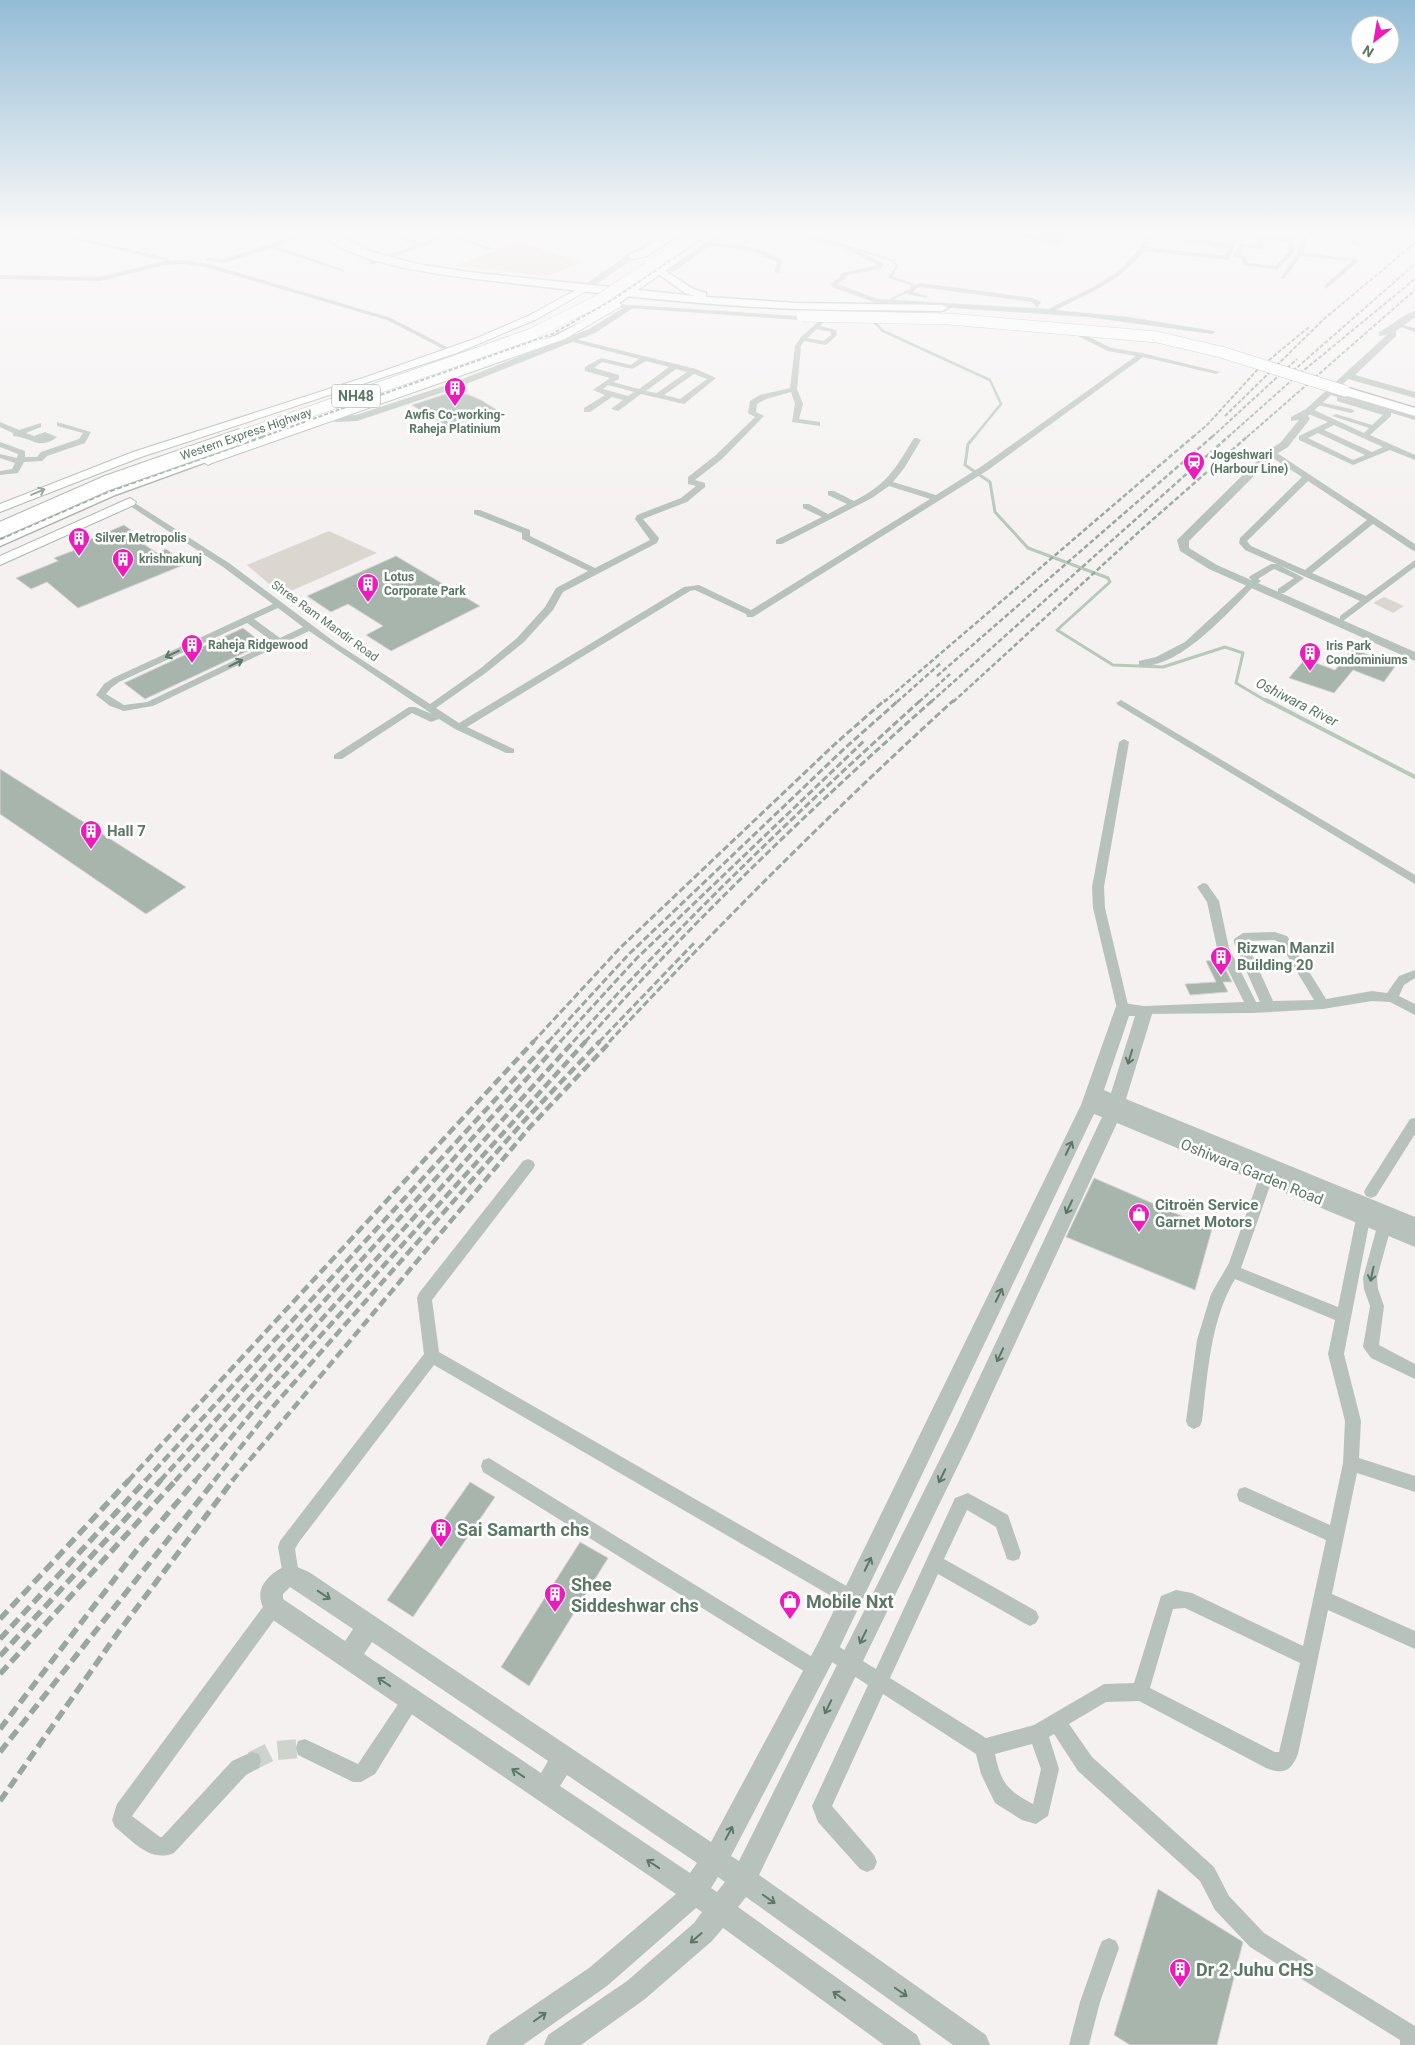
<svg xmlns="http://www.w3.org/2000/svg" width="1415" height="2045" font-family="Roboto,sans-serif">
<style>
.green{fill:#dbd7d0}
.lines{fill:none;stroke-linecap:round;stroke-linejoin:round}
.stream-far2{stroke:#b6c9bb;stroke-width:2.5}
.stream-far1{stroke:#b6c9bb;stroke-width:3}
.stream{stroke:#b6c9bb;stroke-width:4}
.building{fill:#a7b5ac;stroke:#d7d4d4}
.minor-tunnel{stroke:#ced3ce;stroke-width:19;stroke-dasharray:19 9;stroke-linecap:butt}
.secondary-casing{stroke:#abb7b0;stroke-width:2}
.primary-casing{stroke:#aab6af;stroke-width:3}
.trunk-casing{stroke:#aab4af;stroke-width:3}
.minor{fill:#b8c2bd;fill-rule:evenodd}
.tertiary{fill:#b8c2bd;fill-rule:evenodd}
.secondary{fill:#fff;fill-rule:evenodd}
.primary{fill:#fff;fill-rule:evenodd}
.trunk{fill:#fff;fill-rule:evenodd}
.rail-far4{stroke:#98a89f;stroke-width:2;stroke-dasharray:4 2;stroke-linecap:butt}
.rail-far3{stroke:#98a89f;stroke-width:2.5;stroke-dasharray:5 2.5;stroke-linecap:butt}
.rail-far2{stroke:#98a89f;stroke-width:3;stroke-dasharray:7 3;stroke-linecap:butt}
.rail-far1{stroke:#98a89f;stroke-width:4.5;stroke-dasharray:9 4.5;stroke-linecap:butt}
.rail{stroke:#98a89f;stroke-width:5.5;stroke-dasharray:11 5.5;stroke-linecap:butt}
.primary-bridge-casing{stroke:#aab6af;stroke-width:12;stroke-linecap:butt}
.trunk-bridge-far1-casing{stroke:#aab4af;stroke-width:12;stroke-linecap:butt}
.trunk-bridge-casing{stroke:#aab4af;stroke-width:17;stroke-linecap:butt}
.primary-bridge{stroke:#fff;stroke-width:11}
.trunk-bridge-far1{stroke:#fff;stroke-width:11}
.trunk-bridge{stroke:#fff;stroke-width:15}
.oneway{stroke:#8ca095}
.oneway2{stroke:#5b7867}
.labels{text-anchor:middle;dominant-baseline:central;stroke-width:5;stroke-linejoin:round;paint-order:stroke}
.far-poi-label{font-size:12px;font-weight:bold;fill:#5b7867;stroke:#fff;text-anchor:start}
.far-street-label{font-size:12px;fill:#5b7867;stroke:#fff}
.shield{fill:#fff;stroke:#8ca095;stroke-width:1}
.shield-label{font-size:14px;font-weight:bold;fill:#5b7867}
.far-water-label{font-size:14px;font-style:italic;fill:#597a62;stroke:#fff}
.poi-label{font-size:15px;font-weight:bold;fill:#5b7867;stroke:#fff;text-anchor:start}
.street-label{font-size:15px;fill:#5b7867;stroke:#fff}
.near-poi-label{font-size:18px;font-weight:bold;fill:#5b7867;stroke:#fff;text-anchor:start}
</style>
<rect width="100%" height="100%" fill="#f5f1f1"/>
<path class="green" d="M516 242 582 262 549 276 455 266Z
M329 531 377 553 282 595 247 565Z
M1384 597 1404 606 1393 613 1373 603Z"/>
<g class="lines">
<path class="stream-far2" d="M800 231 813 235
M837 243 894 261 897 266 890 277 912 284V289L890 300
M872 320 883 331 990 380 1001 404 974 437"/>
<path class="stream-far1" d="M975 436 968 444 965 465 990 482 995 512 1028 548 1108 578 1110 582 1057 630 1113 665 1163 667 1225 647 1243 653 1236 683 1268 702"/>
<path class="stream" d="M1266 700 1415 777"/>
</g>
<path class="building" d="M1022 231H1069L1060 244 1021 236Z
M448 393 467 394 481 400 499 411 447 427 412 405Z
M124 525 138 535 133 537 157 553 166 549 186 564 78 608 47 582 31 589 16 578 58 561 54 558 88 545 84 542Z
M396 556 480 606 391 651 366 635 383 626 348 604 331 612 307 596Z
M243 628 263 644 145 699 124 683Z
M1353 649 1396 665 1384 682 1353 670 1334 693 1289 678 1305 659 1335 670Z
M0 769 186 887 146 914 0 814Z
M1221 960 1232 982H1223L1228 992 1190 995 1185 984 1216 982 1206 961Z
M1094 1178 1212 1229 1195 1290 1066 1237Z
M470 1482 495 1497 413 1617 387 1600Z
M580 1542 608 1558 529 1686 501 1667Z
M1158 1889 1243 1942 1217 2045H1130L1114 2035Z"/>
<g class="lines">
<path class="minor-tunnel" d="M252 1761 272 1751 305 1748"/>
<g class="secondary-casing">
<path id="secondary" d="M585 285 588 286V290L537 319 457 353 141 457 0 512V504L133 452 366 377 477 338 530 315Z
M617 302 622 305 620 307 565 339 212 463 208 465 202 461 204 459 557 335Z
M130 498 136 502 134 505 0 565V556Z"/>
</g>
<g class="primary-casing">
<path id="primary" d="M318 231H330L372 252 417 264 468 272 695 296 685 293 657 273V269L661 268 693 289 706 293V297L796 303 942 305 948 308 942 311C887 310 831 311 776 308 690 304 605 294 520 284 469 278 353 269 318 231Z
M1345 387 1415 408V416L1341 394 1339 391Z"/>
</g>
<g class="trunk-casing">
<path id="trunk" d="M672 231H684L647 256 632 259 627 256 640 251Z
M710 231H722L619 303 538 342 115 495 0 546V537L105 489 530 338 611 299Z"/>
</g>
<path class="minor" d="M62 231H68L69 235 170 259 167 261 65 237Z
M311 231H320L276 246 344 270V272L270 248 224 263 204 260 207 258 224 259Z
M377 231H386L422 243 446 231H454L450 234 496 249 491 250 445 236 424 246 371 265 369 262 416 245Z
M761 231H770L754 237 745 246 765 251 782 260 780 273 775 272 777 262 753 251 705 245 708 243 739 245 750 235Z
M784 231C819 231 854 248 884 264L881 269 847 275 844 280 837 284 878 299 1048 309 1093 287 1119 271 1140 248 1148 231H1154L1146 247 1225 256 1227 249 1180 242 1186 238 1229 243 1232 236 1193 231H1216L1289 238 1288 231H1294V253L1277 270 1243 265 1242 259 1234 256 1239 242 1257 246 1259 239 1237 237 1230 258 1227 260 1144 251C1121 281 1089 293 1056 310L1129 317 1214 331 1215 332 1212 334 1087 317 877 303 832 287 831 283 839 278 842 273 878 265 842 247ZM1265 239 1289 242 1288 253 1275 266 1248 263 1247 257 1240 255 1243 247 1262 249Z
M1302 231H1308L1304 253 1360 260 1326 289 1324 286 1352 261 1301 256 1284 279H1280L1298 252Z
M1352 231H1358L1357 246 1352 245Z
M184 260 209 264 391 318 466 357 461 358 387 320 206 267 184 264 165 265 100 281 0 279V275L100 277 165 261Z
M921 283 1033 298 1041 302 1037 308 1032 302 921 287 917 288 913 292 927 296V298L907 294 913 285Z
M631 305 813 317 816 319 813 321 629 308V306Z
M824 317 827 319 820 326 836 330 837 335 826 345 804 341 801 346 797 389 803 404 799 419 820 422V426L792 422 795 404 791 392 766 399 757 404 756 412 764 416 722 459 695 480 705 483V487L687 502 643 519 659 538 657 543 563 592 553 610 524 642 487 672 436 708 459 723 684 587 699 585 751 610 930 499 889 486 872 498 782 544H776V540L822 517 803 508V504H809L828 514 847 504 828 495V491H834L854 501C889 483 894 470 914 438H917L921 440 905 467 893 482 936 495 982 466 1136 356 1108 351 1070 332V330H1074L1112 348 1142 353 1220 372 1216 374 1143 357 988 470 753 617H747L746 614 695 590 690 591 467 727 514 749V753H506L455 729 439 719 431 722 412 713 342 759H334V755L409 707H415L432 714 309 631 153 706 124 711 110 706 96 695 104 684 113 678 273 604 223 567 127 504V500H130L229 563 336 643 430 704 481 668 517 638 545 607 556 588 588 571 522 539V533L474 514V510H480L530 530V536L595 568 650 540 635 519 637 515 681 498 696 486 688 484V477L716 455 755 417 748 413 750 401 760 395 790 388 795 346 801 337ZM817 329 831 332V335L824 341 807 338ZM278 608 303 627 280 638 254 619ZM247 623 273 642 147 702 124 705 106 694 111 688 119 682Z
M1395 323 1415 328V332L1395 325Z
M571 338 696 369 716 378 684 404 641 394 618 411 611 409 623 400 612 397 590 412H584V408L605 395 593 390 610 378 585 371V367L601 358 631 365 639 359 569 341V339ZM646 361 669 367 639 389 613 382 619 379V375L594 368 602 362 632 369ZM676 369 687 372 657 393 646 391ZM694 374 707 379 680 399 664 395ZM608 385 634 392 628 396 603 389Z
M1337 397 1391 412V416L1370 435 1415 455V460L1390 450 1353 465 1299 440V436L1328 422 1306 413V409H1312L1364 433 1369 428 1332 416 1336 414 1372 425 1383 415 1337 401ZM1334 425 1383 447 1372 452 1324 430ZM1318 433 1365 455 1353 460 1308 438Z
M1315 401 1351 409 1355 411 1351 413 1318 405 1314 403Z
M0 422 19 430 41 423V427L26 433 34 436 45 432 57 437C39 451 31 437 13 436V433L0 427Z
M57 422 91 432 85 443 47 456 42 461 24 462 18 473 0 475V471L12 469 15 463 0 458V454L17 458 18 454 0 447V442L25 451V457H37L41 452 79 439 83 433 57 426Z
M1268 451H1274L1415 544V551L1412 550 1373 524 1312 573 1366 596 1415 560V567L1343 621 1340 620V616L1360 601 1245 550 1239 543 1240 538 1302 477 1268 455ZM1308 481 1367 520 1305 570 1251 546 1247 541Z
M1271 564H1277L1304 578 1284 593H1278V589L1294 578 1274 569 1258 579 1261 581 1253 587C1230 611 1176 672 1139 665V661L1156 657 1185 642 1252 580 1249 578 1250 576Z
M1121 700 1415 875V884L1118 705 1116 703Z
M1124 739 1129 742 1104 887 1105 908 1129 1009 1123 1014 1117 1009 1093 908 1092 887 1119 742Z
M1203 883 1207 884 1219 901 1229 948 1256 1002H1260L1234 943V939L1243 933 1275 932 1287 936 1326 999 1372 991 1387 993 1399 976 1415 970V978L1404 985 1399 996 1415 1004V1015L1390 1002 1372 1001 1323 1009 1253 1013 1141 1014 1139 1011 1145 1006 1244 1002 1217 948 1207 902 1197 887ZM1274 940 1279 942 1314 1000 1273 1001 1246 941Z
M1415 1118V1134L1376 1196 1371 1198 1366 1196 1364 1192 1366 1188 1410 1119Z
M528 1159 533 1161 535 1165 533 1169 432 1300 439 1352 857 1592 860 1598 857 1604 851 1607 845 1604 434 1365 299 1542 295 1549 299 1575 296 1581 290 1584 284 1581 278 1547 280 1541 424 1354 417 1298 419 1293 523 1161Z
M1269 1163 1274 1165 1276 1169 1241 1268 1338 1307 1358 1209 1360 1205 1365 1203 1370 1205 1372 1209 1344 1354 1361 1421 1359 1458 1415 1476V1492L1357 1473 1332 1594 1415 1631V1649L1328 1610 1298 1754C1291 1771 1284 1775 1266 1768L1139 1701 1106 1702 1069 1724 1092 1757 1214 1867 1229 1896 1264 1933 1415 2026V2045H1400V2040L1250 1947 1215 1910 1200 1881 1078 1771 1054 1734 1049 1737 1059 1769 1048 1816 1036 1824 1022 1820 995 1803 981 1774 976 1754 883 1694 832 1806 874 1855 877 1862 874 1869 867 1872 860 1869 818 1822 812 1806 868 1685 821 1655 818 1649 821 1643 827 1640 833 1643 876 1669 955 1498 968 1493 1008 1515 1021 1553 1019 1559 1013 1561 1007 1559 996 1527 967 1510 944 1559 1036 1611 1039 1617 1036 1623 1030 1626 1024 1623 938 1574 890 1678 986 1738 1034 1725 1104 1684 1134 1683 1161 1596 1176 1590 1192 1593 1303 1646 1326 1540 1239 1501 1237 1495 1239 1489 1245 1487 1330 1525 1343 1463 1345 1421 1328 1354 1335 1320 1235 1279C1210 1321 1208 1373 1202 1421L1200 1426 1194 1429 1188 1426 1186 1421 1197 1340 1211 1294 1229 1263 1262 1169 1264 1165ZM1185 1608 1300 1663 1279 1752H1275L1150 1688 1173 1609ZM1032 1744 1041 1769 1033 1804C1007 1790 1001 1783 995 1754Z
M1384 1221 1389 1223 1391 1227 1377 1278 1378 1289 1384 1306 1379 1345 1415 1364V1379L1371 1358 1363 1347 1370 1306 1364 1289 1363 1278 1377 1227 1379 1223Z
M489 1458 822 1663 825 1669 822 1675 816 1678 810 1675 483 1472 481 1466 483 1460Z
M274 1597 280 1600 283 1606 280 1612 132 1816 160 1837H162L232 1761 252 1752 259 1754 261 1761 259 1768 246 1775 174 1853C150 1863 133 1841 115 1827L112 1820 117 1804 268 1600Z
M411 1691 417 1694 420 1700 417 1706 375 1774 361 1782H353L298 1755 296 1748 298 1741 305 1739 358 1764 405 1694Z
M1109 1938 1116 1941 1119 1948 1100 2002 1089 2045H1069L1080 2002 1099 1948 1102 1941Z"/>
<path class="tertiary" d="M664 231H673L588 290H582V286Z
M721 231H730L675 271 661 273 657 271 670 267Z
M609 301 635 307 595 333 456 388 357 421 336 422 321 416 326 413 337 416 356 415 450 384 589 329 623 308 606 306V302Z
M1415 311V317L1396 331V336L1355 375 1415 392V398L1348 379 1336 391 1415 414V420L1331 395 1308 416 1310 419 1288 447 1275 455 1189 541V548L1217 565 1415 652V661L1209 569 1180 551 1177 540 1267 451 1280 443 1299 420 1291 421V417L1306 409 1387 335 1379 336V332C1392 326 1401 315 1415 311Z
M1123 1003 1151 1007 1153 1011 1126 1099 1415 1217V1247L1117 1123 971 1439 759 1875 986 2035 990 2045H953L746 1897 738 1907 917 2035 921 2045H884L723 1928 712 1941 645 1999 581 2045H544L548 2035 627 1981 694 1923 702 1912 696 1908 607 1986 523 2045H486L490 2035 589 1968 676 1894 273 1620C248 1596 263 1575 290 1564L309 1572 711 1842 819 1641 1081 1105 1115 1009 1117 1005ZM1129 1016H1135L1111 1093 1104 1090ZM1094 1114 1102 1117 957 1425 739 1861 731 1856 835 1657ZM290 1587 353 1629 345 1641 283 1599V1594ZM372 1642 548 1761 541 1773 364 1654ZM567 1775 697 1863 690 1873 560 1786ZM718 1877 725 1882 717 1892 711 1888Z"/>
<use href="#secondary" class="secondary"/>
<use href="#primary" class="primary"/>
<use href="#trunk" class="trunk"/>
<path class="rail-far4" d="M1293 371 1415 264
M1225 416 1324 319 1415 243
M262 437 552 334 614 299 713 231
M1193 437 1207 425 1258 369 1309 327
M1212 437 1297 359
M1228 437 1292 380 1415 279
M1247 437 1415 290"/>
<path class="rail-far3" d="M0 539 107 492 265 436
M937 676 1213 436
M884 702 1194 436
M897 702 942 662
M919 702 950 674
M931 702 1229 436
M953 702 1142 529 1248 436"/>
<path class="rail-far2" d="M533 1042 620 948 835 744 885 700
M548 1042 629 954 845 748 899 700
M560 1042 637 958 864 741
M573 1042C682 922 800 809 921 700
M585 1042C693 921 811 808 933 700
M599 1042 695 942
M609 1042C720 924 834 809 954 700"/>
<path class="rail-far1" d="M128 1481 534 1041
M145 1481 549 1041
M160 1481 561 1041
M175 1481 574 1041
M195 1481 259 1404 586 1041
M214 1481 270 1410 524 1121 600 1041
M232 1481 530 1127 611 1041"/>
<path class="rail" d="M0 1619 129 1480
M0 1639 146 1480
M0 1656 161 1480
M0 1674 176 1480
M0 1729 136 1551 196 1480
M0 1752 215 1480
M0 1801 117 1634 233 1480"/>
<g class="primary-bridge-casing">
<path id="primary-bridge" d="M802 316 949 319 1157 337 1221 352 1345 391"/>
</g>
<g class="trunk-bridge-far1-casing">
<path id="trunk-bridge-far1" d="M238 437 532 334 596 302 697 235"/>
</g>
<g class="trunk-bridge-casing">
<path id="trunk-bridge" d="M0 530 107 483 242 436"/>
</g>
<use href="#primary-bridge" class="primary-bridge"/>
<use href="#trunk-bridge-far1" class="trunk-bridge-far1"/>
<use href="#trunk-bridge" class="trunk-bridge"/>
</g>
<defs><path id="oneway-shaft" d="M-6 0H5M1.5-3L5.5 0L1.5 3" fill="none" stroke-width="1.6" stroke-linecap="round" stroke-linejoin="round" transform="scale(1.25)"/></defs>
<use class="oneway" href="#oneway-shaft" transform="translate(38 492) rotate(-23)"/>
<g class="oneway2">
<use href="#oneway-shaft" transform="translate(172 654) rotate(155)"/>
<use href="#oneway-shaft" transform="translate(236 663) rotate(-26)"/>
<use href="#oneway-shaft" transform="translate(1130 1057) rotate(107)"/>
<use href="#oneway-shaft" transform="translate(1069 1148) rotate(-64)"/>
<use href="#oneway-shaft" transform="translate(1069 1207) rotate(115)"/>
<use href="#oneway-shaft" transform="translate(1372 1274) rotate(102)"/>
<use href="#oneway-shaft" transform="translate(999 1295) rotate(-64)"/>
<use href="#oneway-shaft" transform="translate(1000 1355) rotate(115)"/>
<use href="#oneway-shaft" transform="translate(942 1476) rotate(116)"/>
<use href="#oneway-shaft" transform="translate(868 1564) rotate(-64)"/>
<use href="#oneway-shaft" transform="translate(324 1595) rotate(34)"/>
<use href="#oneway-shaft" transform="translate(863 1637) rotate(116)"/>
<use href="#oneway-shaft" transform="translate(384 1682) rotate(-146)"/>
<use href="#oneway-shaft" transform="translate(828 1707) rotate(116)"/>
<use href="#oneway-shaft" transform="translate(518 1773) rotate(-146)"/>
<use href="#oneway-shaft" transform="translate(729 1833) rotate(-62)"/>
<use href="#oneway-shaft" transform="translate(653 1864) rotate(-146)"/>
<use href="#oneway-shaft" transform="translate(769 1899) rotate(35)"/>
<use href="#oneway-shaft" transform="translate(696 1938) rotate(139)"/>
<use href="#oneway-shaft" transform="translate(901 1992) rotate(35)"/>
<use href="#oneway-shaft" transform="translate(839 1996) rotate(-144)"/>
<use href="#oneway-shaft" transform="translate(540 2017) rotate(-35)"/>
</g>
<linearGradient id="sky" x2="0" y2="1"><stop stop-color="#94bcd6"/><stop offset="0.45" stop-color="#faf9f9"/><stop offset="1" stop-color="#faf9f9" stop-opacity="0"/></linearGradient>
<rect width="1415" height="517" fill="url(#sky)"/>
<defs>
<g id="building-pin" transform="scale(1.125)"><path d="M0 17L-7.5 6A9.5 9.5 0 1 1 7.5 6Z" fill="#ec1bbc" stroke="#fff"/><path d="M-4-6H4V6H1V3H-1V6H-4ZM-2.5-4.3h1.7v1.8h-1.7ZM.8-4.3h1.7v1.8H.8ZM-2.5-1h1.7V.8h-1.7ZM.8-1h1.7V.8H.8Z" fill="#fff"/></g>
<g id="station-pin" transform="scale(1.125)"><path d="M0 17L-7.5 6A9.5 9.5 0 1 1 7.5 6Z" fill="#ec1bbc" stroke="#fff"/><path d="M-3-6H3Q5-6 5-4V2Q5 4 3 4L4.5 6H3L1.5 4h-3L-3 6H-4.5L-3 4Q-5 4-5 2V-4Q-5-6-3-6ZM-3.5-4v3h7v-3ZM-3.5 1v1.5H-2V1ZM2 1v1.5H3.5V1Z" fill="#fff"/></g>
<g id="shop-pin" transform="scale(1.125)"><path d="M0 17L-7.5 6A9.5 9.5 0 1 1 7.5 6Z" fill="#ec1bbc" stroke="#fff"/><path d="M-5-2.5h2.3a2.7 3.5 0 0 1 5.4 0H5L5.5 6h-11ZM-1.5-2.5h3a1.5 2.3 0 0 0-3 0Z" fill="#fff"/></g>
</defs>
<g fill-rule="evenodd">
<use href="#building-pin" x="455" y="388"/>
<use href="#station-pin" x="1194" y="462"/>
<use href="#building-pin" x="79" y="538"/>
<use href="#building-pin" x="123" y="559"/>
<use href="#building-pin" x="368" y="584"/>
<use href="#building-pin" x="192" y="645"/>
<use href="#building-pin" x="1310" y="653"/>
<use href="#building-pin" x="91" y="831"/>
<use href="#building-pin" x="1221" y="957"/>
<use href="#shop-pin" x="1139" y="1214"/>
<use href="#building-pin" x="441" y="1529"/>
<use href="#building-pin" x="555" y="1594"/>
<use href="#shop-pin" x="790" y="1601"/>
<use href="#building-pin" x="1180" y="1969"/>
</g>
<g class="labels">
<g class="far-poi-label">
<text x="455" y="415" text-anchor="middle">Awfis Co-working-<tspan x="455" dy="14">Raheja Platinium</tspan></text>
<text x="1210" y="455">Jogeshwari<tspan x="1210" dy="14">(Harbour Line)</tspan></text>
<text x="95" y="538">Silver Metropolis</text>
<text x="139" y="559">krishnakunj</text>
<text x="384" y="577">Lotus<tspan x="384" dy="14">Corporate Park</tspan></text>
<text x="208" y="645">Raheja Ridgewood</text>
<text x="1326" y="646">Iris Park<tspan x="1326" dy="14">Condominiums</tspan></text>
</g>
<g class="far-street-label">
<text transform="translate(246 434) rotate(-19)">Western Express Highway</text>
<text transform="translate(325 621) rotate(36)">Shree Ram Mandir Road</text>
</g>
<rect class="shield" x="332" y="384.5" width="48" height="23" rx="4"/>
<g class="shield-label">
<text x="356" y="396">NH48</text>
</g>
<g class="far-water-label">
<text transform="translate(1297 702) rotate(27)">Oshiwara River</text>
</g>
<g class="poi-label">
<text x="107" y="831">Hall 7</text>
<text x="1237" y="948">Rizwan Manzil<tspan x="1237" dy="17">Building 20</tspan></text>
<text x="1155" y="1205">Citroën Service<tspan x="1155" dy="17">Garnet Motors</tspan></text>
</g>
<g class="street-label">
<text transform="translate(1252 1172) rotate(22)">Oshiwara Garden Road</text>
</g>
<g class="near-poi-label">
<text x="457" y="1529">Sai Samarth chs</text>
<text x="571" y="1584">Shee<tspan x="571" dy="21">Siddeshwar chs</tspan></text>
<text x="806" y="1601">Mobile Nxt</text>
<text x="1196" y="1969">Dr 2 Juhu CHS</text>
</g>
</g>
<g transform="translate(1375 40) rotate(211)"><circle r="24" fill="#ffffff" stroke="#bdc9c2"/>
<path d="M0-4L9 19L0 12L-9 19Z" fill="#ec1bbc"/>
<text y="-8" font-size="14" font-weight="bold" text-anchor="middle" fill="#5b7867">N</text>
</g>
</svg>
